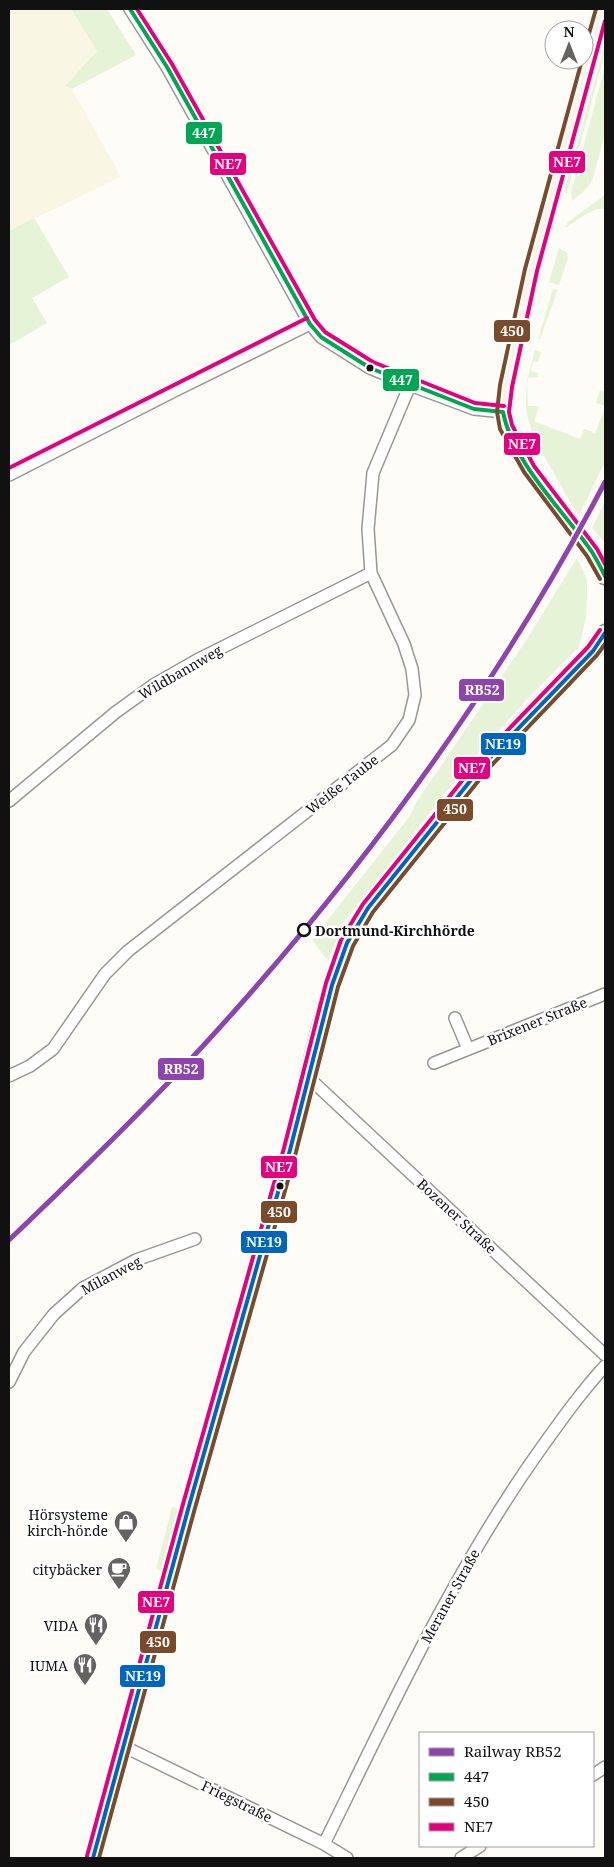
<svg xmlns="http://www.w3.org/2000/svg" width="614" height="1867" font-family="'Noto Serif',serif">
<style>
.farmland{fill:#f9f7e4}
.green{fill:#e7f3d7}
.lines{fill:none;stroke-linecap:round;stroke-linejoin:round}
.minor-casing{stroke:#979795;stroke-width:14}
.secondary-casing{stroke:#8e8d8b;stroke-width:19}
.minor{stroke:#fffffe;stroke-width:11}
.secondary{stroke:#f6f4eb;stroke-width:16}
.bus-1-casing{stroke:#fff;stroke-width:8}
.bus-2-casing{stroke:#fff;stroke-width:8}
.bus-3-casing{stroke:#fff;stroke-width:8}
.bus-4-casing{stroke:#fff;stroke-width:8}
.bus-1{stroke:#00a651;stroke-width:4}
.bus-2{stroke:#7a4b2a;stroke-width:4}
.bus-3{stroke:#e5007d;stroke-width:4}
.bus-4{stroke:#0065bd;stroke-width:4}
.rail-1-casing{stroke:#fff;stroke-width:9}
.rail-1{stroke:#8e44ad;stroke-width:5}
.bus-dot{fill:#111;stroke:#fff;stroke-width:2}
.stop-dot{fill:#fff;stroke:#111;stroke-width:2.5}
.labels{text-anchor:middle;dominant-baseline:central;stroke-width:5;stroke-linejoin:round;paint-order:stroke}
.street-label{font-size:14px;fill:#111;stroke:#fff}
.stop-label{font-size:14px;font-weight:bold;fill:#111;stroke:#fff;text-anchor:start}
.poi-label{font-size:14px;fill:#111;stroke:#fff;text-anchor:end}
.line-badge{stroke:#fff;stroke-width:2}
.badge-label{font-size:14px;text-anchor:middle;font-weight:bold;fill:#fff}
</style>
<rect width="100%" height="100%" fill="#fdfcf7"/>
<path class="farmland" d="M9 9H71L97 51 65 86 72 89 121 177 9 231Z"/>
<path class="green" d="M71 9H107L136 55 72 89 65 86 97 51Z
M605 44V52L567 193H566L564 191Z
M605 66V133L594 175 590 184 582 193 572 201 571 193Z
M605 195V209C593 206 575 222 565 228L568 222Z
M34 218 69 277 32 298 47 323 9 345V231Z
M559 248 567 253 568 258 559 285 549 282Z
M553 289 558 290 540 339H538Z
M535 350 541 352 538 362H533L531 371 538 373V377L527 378 528 406H539L534 421 580 439 584 429 595 433 605 408V462L579 515C569 502 563 489 555 475 525 424 518 409 535 350Z
M605 388V406L596 403 600 390 604 391Z
M605 501V543L592 528Z
M577 558 587 580V598L586 617 579 647 527 699 462 772 344 922 328 961 312 940 409 817 417 801 525 642Z
M172 1507 179 1509 162 1571 156 1569Z"/>
<g class="lines">
<g class="minor-casing">
<path id="minor" d="M130 9 167 67 310 324 321 337 370 368 410 385 474 409 503 412
M9 475 176 390 310 324
M9 801 116 712 155 684 197 660 371 573
M455 1018 468 1049
M434 1063 605 994
M9 1076 30 1066 53 1049 105 974 128 951 392 745 409 720 415 695 412 669 404 644 371 573 368 529 373 473 410 385
M309 1078 605 1355
M9 1382 24 1352 54 1314 83 1288 136 1260 195 1239
M125 1747 324 1844 347 1858
M593 1775 605 1767
M324 1844C391 1708 454 1570 542 1447 562 1419 582 1391 605 1366
M461 1858 480 1846"/>
</g>
<g class="secondary-casing">
<path id="secondary" d="M602 9 531 270 506 386 503 412 506 427 529 469 592 553 605 576
M93 1858 189 1506 290 1150 319 1032 332 985 347 943 368 908 483 765 531 714 593 651 605 633"/>
</g>
<use href="#minor" class="minor"/>
<use href="#secondary" class="secondary"/>
<g class="bus-1-casing">
<path id="bus-1" d="M130 9 167 67 310 324 321 337 370 368 474 409 503 412
M503 412C513 463 563 510 592 552 597 560 601 568 605 576"/>
</g>
<g class="bus-2-casing">
<path id="bus-2" d="M584 51 596 9
M582 60 525 269 500 385 497 412 500 429 524 472 587 556 600 579
M99 1858 195 1508 296 1152 338 987 353 946 373 912 488 769 597 655 605 644"/>
</g>
<g class="bus-3-casing">
<path id="bus-3" d="M137 9 172 64 315 320 325 332 373 362 475 403 504 406
M605 21 537 271 512 387 509 412 512 425 534 466 597 549 605 564
M9 468 307 318
M87 1856 183 1504 284 1148 326 983 341 940 363 904 478 761 588 647 600 630"/>
</g>
<g class="bus-4-casing">
<path id="bus-4" d="M93 1858 189 1506 290 1150 332 985 347 943 368 908 483 765 593 651 605 633"/>
</g>
<use href="#bus-1" class="bus-1"/>
<use href="#bus-2" class="bus-2"/>
<use href="#bus-3" class="bus-3"/>
<use href="#bus-4" class="bus-4"/>
<g class="rail-1-casing">
<path id="rail-1" d="M9 1240C75 1177 140 1114 202 1047 358 877 498 687 605 482"/>
</g>
<use href="#rail-1" class="rail-1"/>
</g>
<defs>
<g id="shop-pin" transform="scale(1.25)"><path d="M0 17L-7.5 6A9.5 9.5 0 1 1 7.5 6Z" fill="#646362" stroke="#fff"/><path d="M-5-2.5h2.3a2.7 3.5 0 0 1 5.4 0H5L5.5 6h-11ZM-1.5-2.5h3a1.5 2.3 0 0 0-3 0Z" fill="#fff"/></g>
<g id="cafe-pin" transform="scale(1.25)"><path d="M0 17L-7.5 6A9.5 9.5 0 1 1 7.5 6Z" fill="#646362" stroke="#fff"/><path d="M-5.5-4.5H6V0H3Q3 3.5 0 3.5H-2.5Q-5.5 3.5-5.5 0ZM3-3.2v2h1.7v-2ZM-6 4.5H4V6H-6Z" fill="#fff"/></g>
<g id="restaurant-pin" transform="scale(1.25)"><path d="M0 17L-7.5 6A9.5 9.5 0 1 1 7.5 6Z" fill="#646362" stroke="#fff"/><path d="M-5-6h1v4h1v-4h1v4h1v-4h1v5L-1.5 .5V6h-2V.5L-5-1ZM5-6V6H3V1.5H1.5Q1.5-4 5-6Z" fill="#fff"/></g>
</defs>
<g fill-rule="evenodd">
<use href="#shop-pin" x="126" y="1522"/>
<use href="#cafe-pin" x="119" y="1569"/>
<use href="#restaurant-pin" x="96" y="1625"/>
<use href="#restaurant-pin" x="85" y="1665"/>
</g>
<g class="bus-dot">
<circle cx="370" cy="368" r="4.5"/>
<circle cx="280" cy="1186" r="4.5"/>
</g>
<circle class="stop-dot" cx="304" cy="930" r="6"/>
<g class="labels">
<g class="street-label">
<text transform="translate(180 672) rotate(-30)">Wildbannweg</text>
<text transform="translate(342 784) rotate(-38)">Weiße Taube</text>
<text transform="translate(537 1021) rotate(-22)">Brixener Straße</text>
<text transform="translate(457 1216) rotate(43)">Bozener Straße</text>
<text transform="translate(111 1275) rotate(-28)">Milanweg</text>
<text transform="translate(450 1596) rotate(-61)">Meraner Straße</text>
<text transform="translate(237 1801) rotate(26)">Friegstraße</text>
</g>
<g class="stop-label">
<text x="315" y="930">Dortmund-Kirchhörde</text>
</g>
<g class="poi-label">
<text x="108" y="1514">Hörsysteme<tspan x="108" dy="16">kirch-hör.de</tspan></text>
<text x="102" y="1569">citybäcker</text>
<text x="78" y="1625">VIDA</text>
<text x="68" y="1665">IUMA</text>
</g>
</g>
<g class="line-badge">
<rect x="185" y="121" width="38" height="24" rx="5" fill="#00a651"/>
<rect x="548" y="150" width="38" height="24" rx="5" fill="#e5007d"/>
<rect x="209" y="152" width="38" height="24" rx="5" fill="#e5007d"/>
<rect x="493" y="319" width="38" height="24" rx="5" fill="#7a4b2a"/>
<rect x="382" y="368" width="38" height="24" rx="5" fill="#00a651"/>
<rect x="503" y="432" width="38" height="24" rx="5" fill="#e5007d"/>
<rect x="458" y="678" width="47" height="24" rx="5" fill="#8e44ad"/>
<rect x="480" y="732" width="47" height="24" rx="5" fill="#0065bd"/>
<rect x="453" y="756" width="38" height="24" rx="5" fill="#e5007d"/>
<rect x="436" y="798" width="38" height="24" rx="5" fill="#7a4b2a"/>
<rect x="157" y="1057" width="48" height="24" rx="5" fill="#8e44ad"/>
<rect x="260" y="1155" width="38" height="24" rx="5" fill="#e5007d"/>
<rect x="260" y="1200" width="38" height="24" rx="5" fill="#7a4b2a"/>
<rect x="240" y="1230" width="48" height="24" rx="5" fill="#0065bd"/>
<rect x="137" y="1590" width="38" height="24" rx="5" fill="#e5007d"/>
<rect x="139" y="1630" width="38" height="24" rx="5" fill="#7a4b2a"/>
<rect x="119" y="1664" width="47" height="24" rx="5" fill="#0065bd"/>
</g>
<g class="badge-label">
<text x="204" y="138">447</text>
<text x="567" y="167">NE7</text>
<text x="228" y="169">NE7</text>
<text x="512" y="336">450</text>
<text x="401" y="385">447</text>
<text x="522" y="449">NE7</text>
<text x="482" y="695">RB52</text>
<text x="503" y="749">NE19</text>
<text x="472" y="773">NE7</text>
<text x="455" y="814">450</text>
<text x="181" y="1074">RB52</text>
<text x="279" y="1172">NE7</text>
<text x="279" y="1217">450</text>
<text x="264" y="1247">NE19</text>
<text x="156" y="1607">NE7</text>
<text x="158" y="1647">450</text>
<text x="143" y="1681">NE19</text>
</g>
<rect width="614" height="1867" fill="none" stroke="#111111" stroke-width="20"/>
<rect x="419" y="1732" width="175" height="115" fill="#ffffff" stroke="#a0a0a0"/>
<rect x="429" y="1748" width="25" height="8" fill="#8e44ad" stroke="#a0a0a0"/>
<text x="464" y="1757" font-size="15" fill="#111111">Railway RB52</text>
<rect x="429" y="1773" width="25" height="8" fill="#00a651" stroke="#a0a0a0"/>
<text x="464" y="1782" font-size="15" fill="#111111">447</text>
<rect x="429" y="1798" width="25" height="8" fill="#7a4b2a" stroke="#a0a0a0"/>
<text x="464" y="1807" font-size="15" fill="#111111">450</text>
<rect x="429" y="1823" width="25" height="8" fill="#e5007d" stroke="#a0a0a0"/>
<text x="464" y="1832" font-size="15" fill="#111111">NE7</text>
<g transform="translate(569 45)"><circle r="24" fill="#ffffff" stroke="#a0a0a0"/>
<path d="M0-4L9 19L0 12L-9 19Z" fill="#646362"/>
<text y="-8" font-size="14" font-weight="bold" text-anchor="middle" fill="#111111">N</text>
</g>
</svg>
